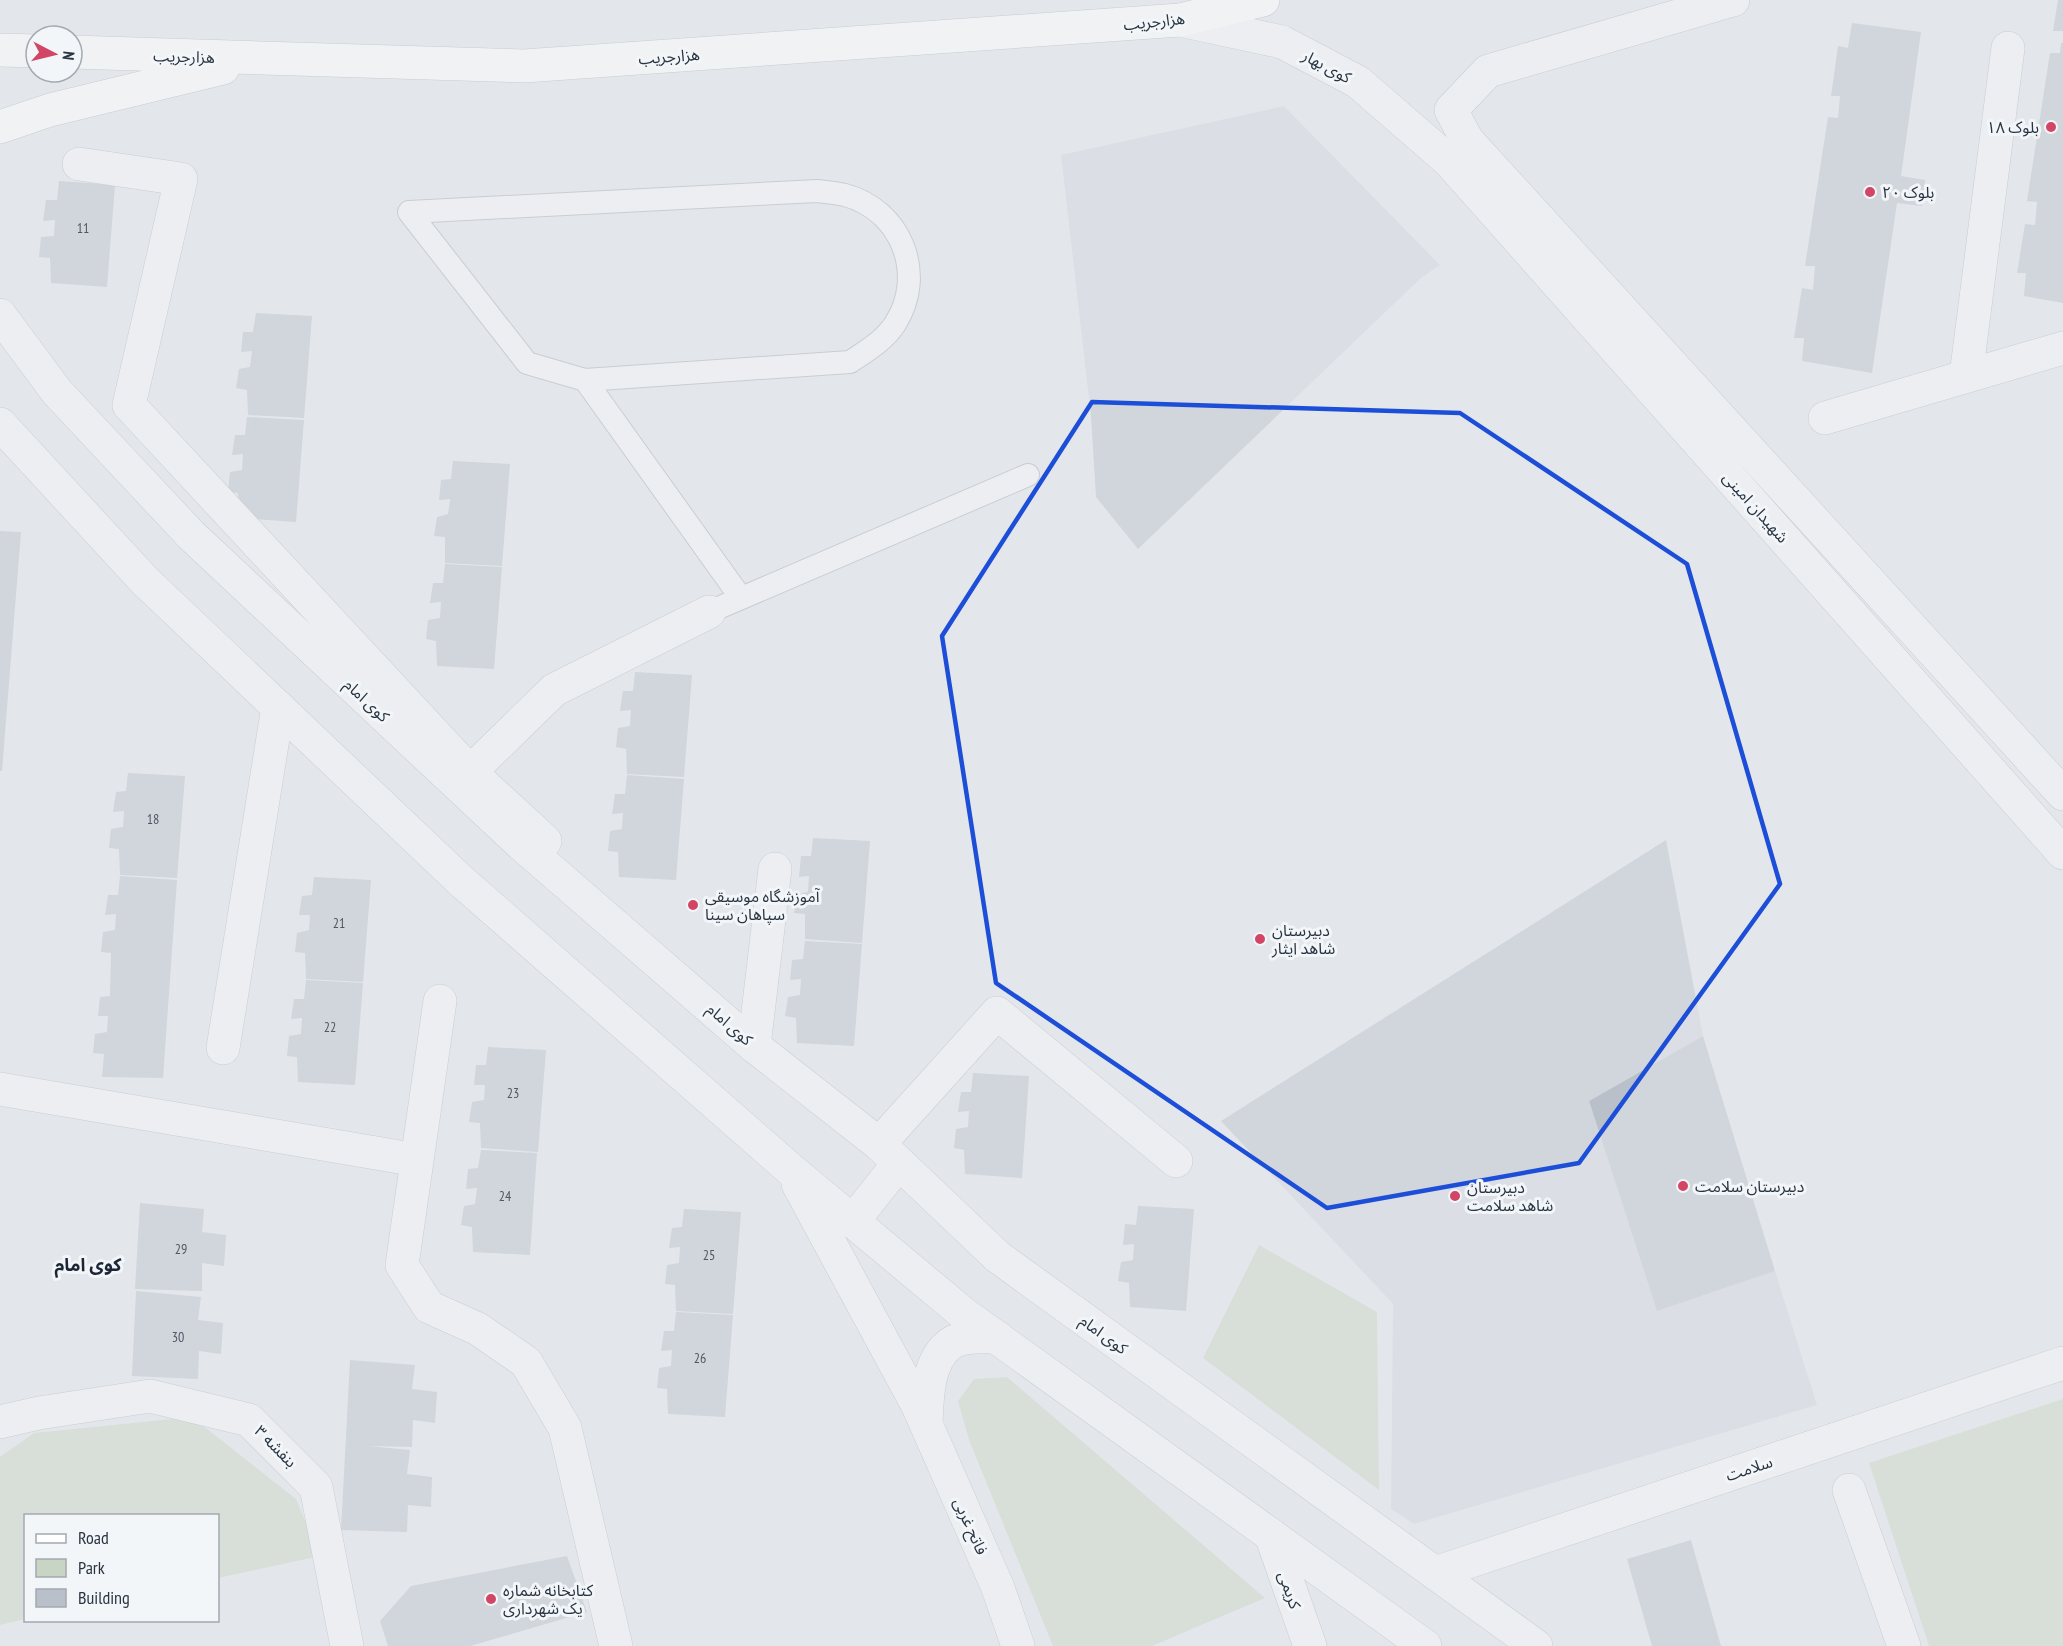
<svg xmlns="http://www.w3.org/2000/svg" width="2063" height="1646" font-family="'PT Sans Narrow','Noto Sans Arabic',sans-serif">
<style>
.built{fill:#d1d6dd}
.green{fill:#c9d5c4}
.building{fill:#bac0c9}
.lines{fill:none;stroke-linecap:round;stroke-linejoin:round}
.service-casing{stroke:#a8aeb6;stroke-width:24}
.minor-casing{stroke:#a8aeb6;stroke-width:34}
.tertiary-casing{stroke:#a8aeb6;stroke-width:34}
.primary-casing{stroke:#a2acb7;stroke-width:34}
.service{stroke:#f6f7f9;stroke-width:22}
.minor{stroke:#f6f7f9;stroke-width:33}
.tertiary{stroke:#f6f7f9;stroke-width:33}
.primary{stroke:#fff;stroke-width:33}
.marked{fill:none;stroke:#1d4ed8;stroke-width:4.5;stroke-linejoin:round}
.poi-dot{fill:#d34565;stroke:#f3f6f8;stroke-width:2}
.labels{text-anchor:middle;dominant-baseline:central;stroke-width:6;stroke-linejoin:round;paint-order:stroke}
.number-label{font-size:14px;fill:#4e5865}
.street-label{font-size:16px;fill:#2a3544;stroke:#f3f6f8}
.poi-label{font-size:16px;fill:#2a3544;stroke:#f3f6f8;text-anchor:start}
.neighbourhood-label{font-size:18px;font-weight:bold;fill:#1c2635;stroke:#f3f6f8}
</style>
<rect width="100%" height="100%" fill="#e3e7eb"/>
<path class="built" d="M1284 106 1440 265 1421 278 1138 549 1096 497 1091 416 1061 155Z
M1666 840 1703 1036 1589 1101 1657 1311 1775 1271 1817 1405 1414 1524 1391 1509 1393 1304 1221 1121Z"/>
<path class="green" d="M1259 1245 1377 1312 1379 1490 1203 1358Z
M1007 1377 1265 1598 1152 1646H1053L969 1440 958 1401 974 1379Z
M2063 1399V1646H1929L1869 1463Z
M192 1417 296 1499 320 1556 218 1578V1516H26L25 1619 0 1625V1457L34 1433Z"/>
<path class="building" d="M2058 0H2063V31H2053Z
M1852 23 1921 32 1901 176 1925 180 1922 206 1897 203 1872 373 1802 361 1804 338H1794L1802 288 1813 290 1815 266H1805L1828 117 1838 118 1840 96H1831L1838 46 1848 48Z
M2061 43H2063V303L2024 296 2026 273H2017L2025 224 2035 225 2037 202 2027 201 2050 53H2060Z
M59 181 115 185 107 287 51 283 50 258 39 257 41 237 54 236 55 220 43 221 46 200H57Z
M256 313 312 316 304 418 248 415 247 390 236 388 239 369 250 367 252 351 241 352 243 332H253Z
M247 417 304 420 296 522 239 518 238 493 228 492 230 472 242 470 243 454 232 455 235 435H245Z
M453 461 510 464 502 566 445 563V537L434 536 437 517 448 514 450 499 439 500 441 480 451 479Z
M0 531 21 532 2 771H0Z
M445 564 502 567 494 669 437 666 436 641 426 639 428 620 440 618 441 602 430 603 433 583H443Z
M635 672 692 675 684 777 627 774 626 749 616 747 618 728 630 726 631 710 620 711 623 691H633Z
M128 773 185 776 177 878 120 875 119 849 109 848 111 829 123 827 124 811 113 812 116 792 126 791Z
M627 775 684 779 676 880 619 877 618 852 608 851 610 831 622 829 623 813 612 814 615 794H625Z
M813 838 870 841 862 943 805 939V914L794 913 796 894 808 892 809 876 799 877 801 856H811Z
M120 876 177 880 163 1078 102 1077 104 1054 93 1053 95 1034 107 1032 108 1016H98L100 997 110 996 111 953 101 952 103 932 115 930 116 914 105 915 108 895H118Z
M314 877 371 880 363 982 306 979 305 953 295 952 297 933 309 930 310 915H299L302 896 312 895Z
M805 941 862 944 854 1046 797 1043 796 1018 785 1016 788 997 800 995 801 979 790 980 792 960 803 959Z
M306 980 363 983 355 1085 298 1082 297 1057 287 1056 289 1036 301 1034 302 1018 291 1019 294 999H304Z
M1703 1036 1775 1271 1657 1311 1589 1101Z
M488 1047 546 1050 538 1152 481 1148 480 1123 469 1122 472 1102 484 1100 485 1085H474L476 1065H486Z
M973 1073 1029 1076 1022 1178 965 1174 964 1150 954 1148 956 1129 968 1127 969 1111 958 1112 961 1092H971Z
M481 1150 537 1153 530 1255 473 1252 472 1227 461 1225 464 1206 475 1204 477 1188 466 1189 468 1169 478 1168Z
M140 1203 204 1209 202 1232 226 1235 224 1266 202 1263V1291L135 1289Z
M1138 1206 1194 1209 1186 1311 1130 1307 1129 1283 1118 1281 1121 1262 1133 1260 1134 1244 1123 1245 1125 1224 1136 1225Z
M684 1209 741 1212 733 1314 676 1311 675 1285 665 1284 667 1265 679 1263 680 1247 669 1248 672 1228 682 1227Z
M136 1291 201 1297 198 1320 223 1323 221 1354 199 1351 198 1379 132 1376Z
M676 1312 733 1315 725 1417 668 1414 667 1389 657 1388 659 1368 671 1366 672 1350 661 1351 664 1331H674Z
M350 1360 415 1365 412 1389 437 1392 435 1423 413 1420 412 1447 368 1446 410 1450 407 1474 432 1477 431 1507 408 1505 407 1532 341 1530Z
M1691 1540 1721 1646H1652L1627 1559Z
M567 1556 587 1612 470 1646H388L380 1621 411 1586Z"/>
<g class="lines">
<g class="service-casing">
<path id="service" d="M585 380 850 362C866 351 884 341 895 324 927 274 901 210 845 195 836 193 826 192 817 191L409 212 527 363 585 380 741 598
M709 612 1028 475"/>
</g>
<g class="minor-casing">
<path id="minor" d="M79 164 181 179 129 405 470 772 545 841
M1966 376 2008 48
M1825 418 2063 348
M479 791 470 772 554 690 709 612
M440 1001 402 1265 429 1307 478 1329 526 1362 565 1428 616 1646
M754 1046 775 869
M223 1048 278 707
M0 1089 417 1160
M879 1144 997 1013 1176 1161
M919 1408 998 1588 1018 1646
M0 1422 39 1413 150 1396 249 1420 316 1487 347 1646
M1849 1490 1904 1646
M1271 1535 1310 1646
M1435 1573 2063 1363"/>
</g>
<g class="tertiary-casing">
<path id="tertiary" d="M1733 0 1488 71 1451 110 1467 140 2063 794
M1180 20 1282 42 1358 82 1449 161 2063 853
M0 315 57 392 191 535 521 844 754 1046 879 1144 998 1257 1536 1646
M0 424 145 581 460 880 790 1169 964 1314 1425 1646
M798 1184 919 1408
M853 1221 899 1163
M926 1424C927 1399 927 1361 950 1344 962 1335 984 1337 997 1337"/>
</g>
<g class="primary-casing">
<path id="primary" d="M0 50 36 51
M72 52 524 66 1180 20 1263 0
M0 127 50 110 223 68"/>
</g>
<use href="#service" class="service"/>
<use href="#minor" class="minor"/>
<use href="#tertiary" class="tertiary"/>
<use href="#primary" class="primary"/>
</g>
<path d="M0 0H2063V1646H0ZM1092 402 1460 413 1687 564 1780 884 1579 1163 1327 1208 996 983 942 636Z" fill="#e3e7eb" fill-opacity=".55" fill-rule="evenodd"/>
<path class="marked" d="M1092 402 1460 413 1687 564 1780 884 1579 1163 1327 1208 996 983 942 636Z"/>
<g class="poi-dot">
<circle cx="2051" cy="127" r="6"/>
<circle cx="1870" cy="192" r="6"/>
<circle cx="693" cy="905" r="6"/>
<circle cx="1260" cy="939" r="6"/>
<circle cx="1683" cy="1186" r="6"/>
<circle cx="1455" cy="1196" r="6"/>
<circle cx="491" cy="1599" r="6"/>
</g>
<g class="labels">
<g class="number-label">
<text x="83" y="228">11</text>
<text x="153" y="819">18</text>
<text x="339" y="923">21</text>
<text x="330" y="1027">22</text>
<text x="513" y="1093">23</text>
<text x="505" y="1196">24</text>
<text x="181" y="1249">29</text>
<text x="709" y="1255">25</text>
<text x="178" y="1337">30</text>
<text x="700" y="1358">26</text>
</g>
<g class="street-label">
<text transform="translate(1154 21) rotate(-6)">هزارجریب</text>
<text transform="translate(184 56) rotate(2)">هزارجریب</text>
<text transform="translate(669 56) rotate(-4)">هزارجریب</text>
<text transform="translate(1327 66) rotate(28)">کوی بهار</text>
<text transform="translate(1756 507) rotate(48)">شهیدان امینی</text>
<text transform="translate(367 700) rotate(43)">کوی امام</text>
<text transform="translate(730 1024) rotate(41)">کوی امام</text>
<text transform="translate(1104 1334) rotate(36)">کوی امام</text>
<text transform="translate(276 1446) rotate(45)">بنفشه ۳</text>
<text transform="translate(1749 1468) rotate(-18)">سلامت</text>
<text transform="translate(971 1526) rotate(66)">فاتح غربی</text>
<text transform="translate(1290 1590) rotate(71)">کریمی</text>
</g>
<g class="poi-label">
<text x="2039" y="127" text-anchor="end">بلوک ۱۸</text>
<text x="1882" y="192">بلوک ۲۰</text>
<text x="705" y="896">آموزشگاه موسیقی<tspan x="705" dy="18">سپاهان سینا</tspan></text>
<text x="1272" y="930">دبیرستان<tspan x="1272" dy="18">شاهد ایثار</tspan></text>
<text x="1695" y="1186">دبیرستان سلامت</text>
<text x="1467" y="1187">دبیرستان<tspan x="1467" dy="18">شاهد سلامت</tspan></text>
<text x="503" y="1590">کتابخانه شماره<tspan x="503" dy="18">یک شهرداری</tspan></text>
</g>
<g class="neighbourhood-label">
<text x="88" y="1264">کوی امام</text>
</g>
</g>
<rect x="24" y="1514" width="195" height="108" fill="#f3f6f8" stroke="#a3a9b0" stroke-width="1.5"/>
<rect x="36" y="1534" width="30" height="9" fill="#ffffff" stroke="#a3a9b0" stroke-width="1.5"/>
<text x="78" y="1544" font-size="18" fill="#2a3544">Road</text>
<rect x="36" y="1559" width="30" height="18" fill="#c9d5c4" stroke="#a3a9b0" stroke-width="1.5"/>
<text x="78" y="1574" font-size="18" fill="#2a3544">Park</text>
<rect x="36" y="1589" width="30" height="18" fill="#bac0c9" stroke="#a3a9b0" stroke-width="1.5"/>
<text x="78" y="1604" font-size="18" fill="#2a3544">Building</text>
<g transform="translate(54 54) rotate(97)"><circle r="28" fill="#f3f6f8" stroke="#a3a9b0" stroke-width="1.5"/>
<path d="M0-4.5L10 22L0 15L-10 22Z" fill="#d34565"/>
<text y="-9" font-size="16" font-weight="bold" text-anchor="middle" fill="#2a3544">N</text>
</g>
</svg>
